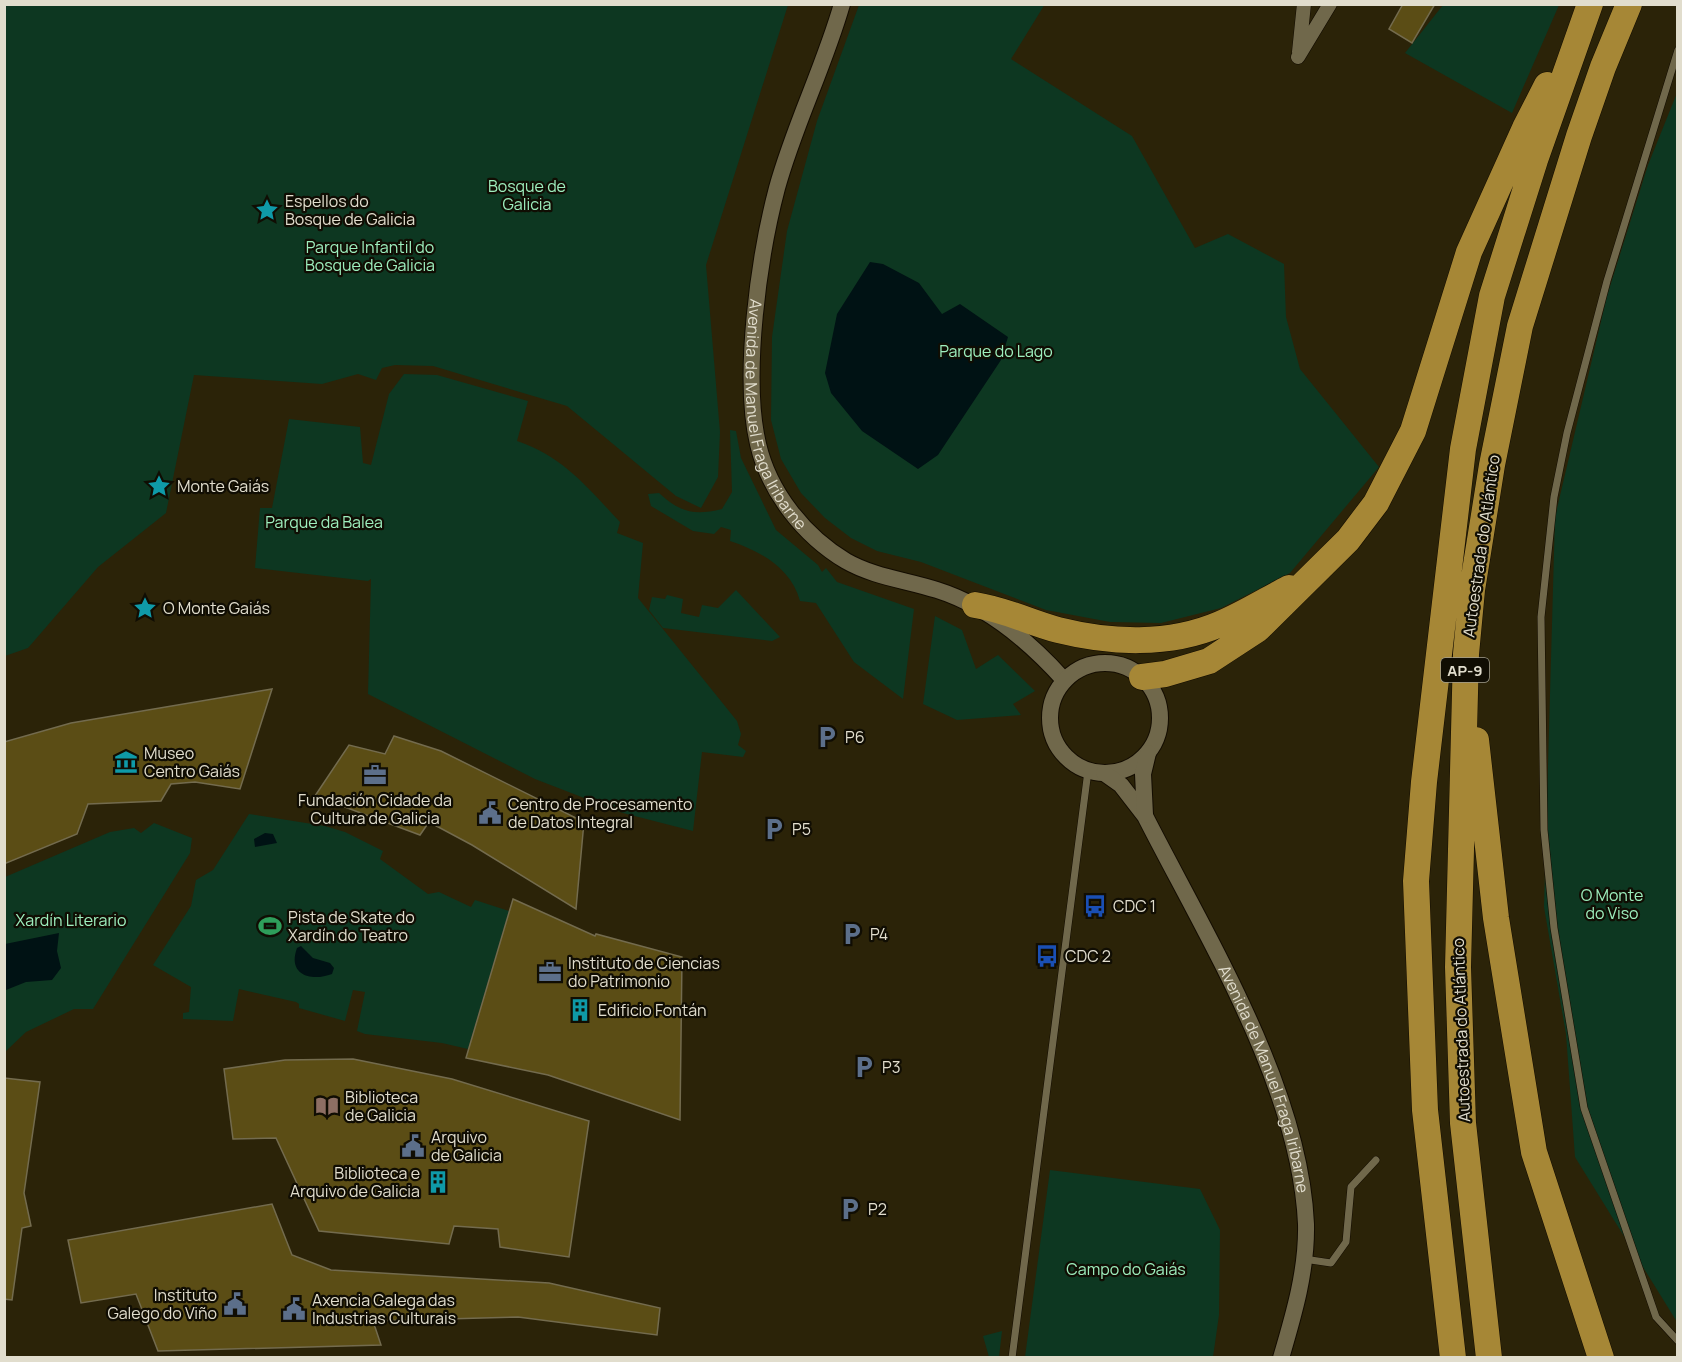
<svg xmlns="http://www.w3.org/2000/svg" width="1682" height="1362" font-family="Manrope,sans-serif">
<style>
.green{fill:#0d3721}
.water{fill:#001214}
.building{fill:#5b4d15;stroke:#736b4e;stroke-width:1.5}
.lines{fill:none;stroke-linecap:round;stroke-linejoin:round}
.service-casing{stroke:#130c00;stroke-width:8}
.minor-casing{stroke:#130c00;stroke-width:15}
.tertiary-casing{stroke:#130c00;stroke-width:18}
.motorway-casing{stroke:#130c00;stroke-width:27}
.service{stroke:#70684b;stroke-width:7}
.minor{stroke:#70684b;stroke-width:14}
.tertiary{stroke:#70684b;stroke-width:16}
.motorway{stroke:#a68736;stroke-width:26}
.labels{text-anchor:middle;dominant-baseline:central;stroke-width:4.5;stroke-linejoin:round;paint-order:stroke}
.shield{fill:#100d03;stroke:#a29f90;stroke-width:1.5}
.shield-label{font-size:15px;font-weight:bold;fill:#e1ddcd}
.park-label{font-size:16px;fill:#9deebd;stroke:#100d03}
.poi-label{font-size:16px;fill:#e1ddcd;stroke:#100d03;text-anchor:start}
.street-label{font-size:16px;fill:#e1ddcd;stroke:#100d03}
</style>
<rect width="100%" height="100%" fill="#2b2308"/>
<path class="green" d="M1045 4 1011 59 1132 136 1195 248 1228 234 1284 264 1286 317 1300 369 1379 467 1290 573 1221 608 1161 623 1110 622 1046 610 921 562 877 551 851 538 825 518 801 493 781 459 771 420 772 337 787 231 817 121 859 5Z
M4 5H788L706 265 720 432 718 477 701 508 676 496 567 406 433 366 395 365 382 368 376 380 358 374 322 384 194 375 166 513 98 567 28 648 5 656Z
M1443 5H1559L1512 113 1405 53Z
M1677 93V1322L1575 1157 1566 1034 1544 907 1555 517 1607 296 1648 165Z
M404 374 437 375 528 401 517 441C564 457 587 487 620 522L617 533 643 543 638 598 737 721 741 734 738 745 746 751 743 757 702 752 693 831 623 813 535 779 368 694 371 579 368 581 255 568 260 508H272L289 419 360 427 363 463 371 465 389 394Z
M730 430 736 431 741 458 776 530 818 565 822 572 826 568 837 582 914 609 903 699 854 662 816 603 800 601C791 568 760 551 730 541L731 530 721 527 714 534 693 531 651 506 648 494 659 493C680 512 693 516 722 509L732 492Z
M736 590 780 637 772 641 663 628 649 610 652 597 665 599 667 595 683 599 681 613 699 617 702 605 718 608Z
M935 616 962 630 976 669 998 655 1035 691 1013 704 1021 715 957 720 923 704Z
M249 814 325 826 345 832 383 851 380 859 428 894 439 892 471 907 475 900 509 911 468 1049 442 1043 365 1034 357 1031 365 992 353 990 345 1021 299 1008V1004L296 1002 239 989 233 1021 183 1019V1013L189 1012 191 987 153 965 191 906 196 880 213 870Z
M154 823 192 838 190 853 93 1009H74L26 1032 5 1052V877L110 832 134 828 141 833Z
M1050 1170 1200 1189 1220 1230 1219 1315 1213 1357H1025Z
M1002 1331 999 1357H989L983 1336Z"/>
<path class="water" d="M870 262 883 264 919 283 942 314 960 304 1008 337 1001 360 938 455 918 469 862 431 831 393 825 373 837 314Z
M265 833 273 834 277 843 255 847 254 839Z
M59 933 57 951 61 968 52 980 26 982 6 990 5 994V944Z
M301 946 313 958 330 963 334 968 332 974C311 982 287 975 297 948Z"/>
<path class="building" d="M1403 4H1435L1412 43 1389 29Z
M272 689 240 789 195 782 171 784 161 801 88 804 77 834 4 864V742L71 723Z
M394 736 441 751 584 822 576 909 472 845 429 822 420 835 315 796 349 745 385 754Z
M513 899 595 936 596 934 682 957 680 1120 548 1075 466 1058Z
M353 1059 452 1079 589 1121 569 1257 500 1247 498 1229 454 1226 449 1244 319 1231 276 1138 233 1139 224 1069 285 1060Z
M4 1078 40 1082 24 1193 31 1226 22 1228 12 1300 4 1299Z
M272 1204 292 1255 331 1270 549 1283 660 1308 657 1335 518 1317 373 1321 381 1345 158 1351 136 1294 81 1303 68 1240Z"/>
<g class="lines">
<g class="service-casing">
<path id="service" d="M1678 50 1607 281 1567 433 1554 497 1541 617 1544 830 1554 928 1584 1108 1656 1317 1678 1341
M1304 1259 1331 1263 1346 1242 1351 1187 1376 1160
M1012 1358 1088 771"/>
</g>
<g class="minor-casing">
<path id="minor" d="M1299 52 1304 4
M1298 57 1330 4"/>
</g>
<g class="tertiary-casing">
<g id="tertiary">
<path id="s1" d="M842 4C824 67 794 126 777 188 759 256 742 376 758 444 769 492 804 536 846 561 874 577 906 580 937 590 988 606 1029 641 1064 680"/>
<circle cx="1105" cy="718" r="55"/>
<path id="s2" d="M1104 773 1121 785 1145 816C1206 936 1300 1087 1306 1224 1307 1270 1294 1314 1281 1358"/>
<path d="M1145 815 1143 774 1148 753"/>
</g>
</g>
<g class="motorway-casing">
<path id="motorway" d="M975 605C1007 610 1028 622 1058 630 1110 643 1169 646 1220 624 1244 614 1266 600 1289 588
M1142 677 1165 674 1209 661 1258 629 1348 540 1376 503 1413 431 1469 252 1525 128 1547 85
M1476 740 1496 918 1534 1152 1601 1358
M1453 1358 1425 1110 1416 881 1424 782 1463 449 1492 296 1535 160 1590 4
M1489 1358 1463 1123 1458 967 1466 654 1472 590 1492 465 1520 326 1579 136 1603 67 1629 4"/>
</g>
<use href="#service" class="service"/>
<use href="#minor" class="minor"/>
<use href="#tertiary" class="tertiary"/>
<use href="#motorway" class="motorway"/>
</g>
<defs>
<g id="sight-bare" transform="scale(1.8)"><path d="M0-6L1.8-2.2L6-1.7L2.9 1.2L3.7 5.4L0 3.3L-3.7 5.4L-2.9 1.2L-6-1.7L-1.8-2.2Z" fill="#0f9aa8" stroke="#100d03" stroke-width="2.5" paint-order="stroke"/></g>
<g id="parking-bare" transform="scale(1.8)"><path d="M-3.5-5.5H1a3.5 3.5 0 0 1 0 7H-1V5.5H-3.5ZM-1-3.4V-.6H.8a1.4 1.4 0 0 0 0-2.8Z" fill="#5c6f8a" stroke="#100d03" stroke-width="2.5" paint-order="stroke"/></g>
<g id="museum-bare" transform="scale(1.8)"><path d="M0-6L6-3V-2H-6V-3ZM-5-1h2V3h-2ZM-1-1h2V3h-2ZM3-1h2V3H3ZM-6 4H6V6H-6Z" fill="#0f9aa8" stroke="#100d03" stroke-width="2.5" paint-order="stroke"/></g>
<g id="office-bare" transform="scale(1.8)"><path d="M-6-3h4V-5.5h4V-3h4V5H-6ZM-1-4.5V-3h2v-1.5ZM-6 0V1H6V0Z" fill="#5c6f8a" stroke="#100d03" stroke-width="2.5" paint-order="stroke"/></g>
<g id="civic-bare" transform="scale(1.8)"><path d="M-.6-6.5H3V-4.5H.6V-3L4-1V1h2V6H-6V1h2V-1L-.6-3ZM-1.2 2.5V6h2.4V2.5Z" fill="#5c6f8a" stroke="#100d03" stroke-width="2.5" paint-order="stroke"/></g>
<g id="bus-bare" transform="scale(1.8)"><path d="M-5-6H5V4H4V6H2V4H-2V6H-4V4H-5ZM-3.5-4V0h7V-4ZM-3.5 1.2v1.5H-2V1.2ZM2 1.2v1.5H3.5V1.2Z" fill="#1a4fb4" stroke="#100d03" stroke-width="2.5" paint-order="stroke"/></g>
<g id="stadium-bare" transform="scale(1.8)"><path d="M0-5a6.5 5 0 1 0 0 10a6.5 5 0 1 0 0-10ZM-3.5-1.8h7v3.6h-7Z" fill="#2e9e5b" stroke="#100d03" stroke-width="2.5" paint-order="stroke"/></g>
<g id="building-bare" transform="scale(1.8)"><path d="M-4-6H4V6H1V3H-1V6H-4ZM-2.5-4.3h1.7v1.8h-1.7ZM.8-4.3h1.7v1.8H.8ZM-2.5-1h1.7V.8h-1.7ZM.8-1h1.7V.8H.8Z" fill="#0f9aa8" stroke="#100d03" stroke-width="2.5" paint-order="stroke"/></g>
<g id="library-bare" transform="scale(1.8)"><path d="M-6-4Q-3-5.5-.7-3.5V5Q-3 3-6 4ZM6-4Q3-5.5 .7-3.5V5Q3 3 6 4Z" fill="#8d6e63" stroke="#100d03" stroke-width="2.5" paint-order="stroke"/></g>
</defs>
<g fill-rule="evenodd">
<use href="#sight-bare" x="267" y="210"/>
<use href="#sight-bare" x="159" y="486"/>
<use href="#sight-bare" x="145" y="608"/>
<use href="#parking-bare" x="827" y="737"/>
<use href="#museum-bare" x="126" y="762"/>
<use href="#office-bare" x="375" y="775"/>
<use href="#civic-bare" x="490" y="813"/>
<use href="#parking-bare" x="774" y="829"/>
<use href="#bus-bare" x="1095" y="906"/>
<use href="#stadium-bare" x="270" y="926"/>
<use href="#parking-bare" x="852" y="934"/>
<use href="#bus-bare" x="1047" y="956"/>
<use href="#office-bare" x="550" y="972"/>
<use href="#building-bare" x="580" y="1010"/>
<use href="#parking-bare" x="864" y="1067"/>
<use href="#library-bare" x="327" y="1106"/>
<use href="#civic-bare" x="413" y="1146"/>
<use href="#building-bare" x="438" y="1182"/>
<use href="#parking-bare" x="850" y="1209"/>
<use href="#civic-bare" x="235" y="1304"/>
<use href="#civic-bare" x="294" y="1309"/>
</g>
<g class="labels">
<rect class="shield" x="1441" y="658" width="48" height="24" rx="4.5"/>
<g class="shield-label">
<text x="1465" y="670">AP-9</text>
</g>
<g class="park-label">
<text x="527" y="186">Bosque de<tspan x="527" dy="18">Galicia</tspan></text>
<text x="370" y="247">Parque Infantil do<tspan x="370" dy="18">Bosque de Galicia</tspan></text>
<text x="996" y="351">Parque do Lago</text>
<text x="324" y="522">Parque da Balea</text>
<text x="1612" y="895">O Monte<tspan x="1612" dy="18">do Viso</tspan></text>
<text x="71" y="920">Xardín Literario</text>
<text x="1126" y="1269">Campo do Gaiás</text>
</g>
<g class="poi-label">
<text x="285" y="201">Espellos do<tspan x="285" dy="18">Bosque de Galicia</tspan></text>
<text x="177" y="486">Monte Gaiás</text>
<text x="163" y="608">O Monte Gaiás</text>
<text x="845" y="737">P6</text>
<text x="144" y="753">Museo<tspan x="144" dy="18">Centro Gaiás</tspan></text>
<text x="375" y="800" text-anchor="middle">Fundación Cidade da<tspan x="375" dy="18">Cultura de Galicia</tspan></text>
<text x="508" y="804">Centro de Procesamento<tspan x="508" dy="18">de Datos Integral</tspan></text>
<text x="792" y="829">P5</text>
<text x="1113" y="906">CDC 1</text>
<text x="288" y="917">Pista de Skate do<tspan x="288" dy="18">Xardín do Teatro</tspan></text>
<text x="870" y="934">P4</text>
<text x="1065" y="956">CDC 2</text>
<text x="568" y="963">Instituto de Ciencias<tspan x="568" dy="18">do Patrimonio</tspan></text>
<text x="598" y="1010">Edificio Fontán</text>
<text x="882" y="1067">P3</text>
<text x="345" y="1097">Biblioteca<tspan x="345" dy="18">de Galicia</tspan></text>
<text x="431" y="1137">Arquivo<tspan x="431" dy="18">de Galicia</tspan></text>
<text x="420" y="1173" text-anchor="end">Biblioteca e<tspan x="420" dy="18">Arquivo de Galicia</tspan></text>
<text x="868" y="1209">P2</text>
<text x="217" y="1295" text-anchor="end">Instituto<tspan x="217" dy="18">Galego do Viño</tspan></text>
<text x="312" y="1300">Axencia Galega das<tspan x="312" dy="18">Industrias Culturais</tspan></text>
</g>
<g class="street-label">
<text stroke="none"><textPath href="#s1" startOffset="429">Avenida de Manuel Fraga Iribarne</textPath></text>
<text transform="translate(1481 546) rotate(-82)">Autoestrada do Atlántico</text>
<text transform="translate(1461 1030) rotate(-92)">Autoestrada do Atlántico</text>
<text stroke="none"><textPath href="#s2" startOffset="350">Avenida de Manuel Fraga Iribarne</textPath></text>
</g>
</g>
<rect width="1682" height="1362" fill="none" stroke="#e1ddcd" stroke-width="12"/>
</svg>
